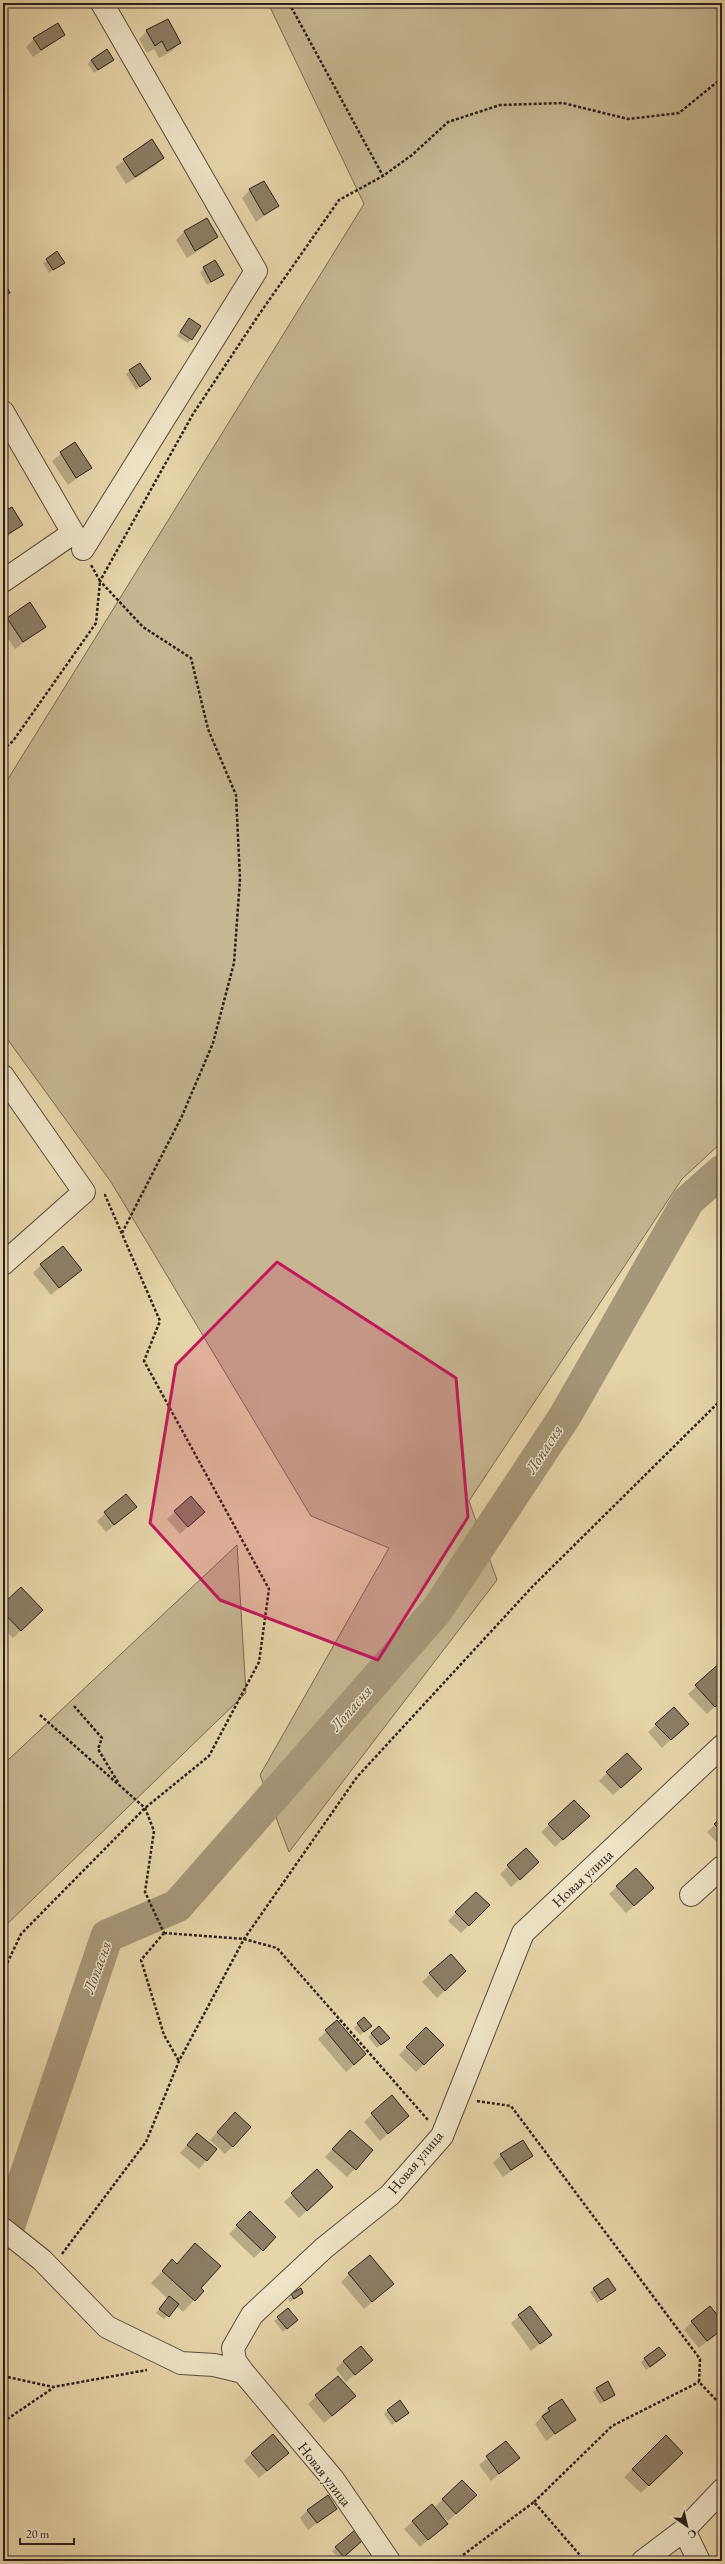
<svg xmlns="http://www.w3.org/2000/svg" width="725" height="2564" font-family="'EB Garamond',serif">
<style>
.green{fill:#c6b691;stroke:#796b56}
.shadow{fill:#0003}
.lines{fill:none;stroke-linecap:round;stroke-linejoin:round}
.river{stroke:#a79779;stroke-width:33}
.building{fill:#8d7e65;stroke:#2c201b}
.minor-casing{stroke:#5a4d3e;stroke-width:24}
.path{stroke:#2c201b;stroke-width:2.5;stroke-dasharray:3 2;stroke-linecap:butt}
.minor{stroke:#efe4c7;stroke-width:22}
.marked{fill:#c2185b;fill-opacity:0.2;stroke:#c2185b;stroke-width:3;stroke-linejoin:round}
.labels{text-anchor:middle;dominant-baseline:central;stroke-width:3;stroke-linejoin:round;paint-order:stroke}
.street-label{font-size:15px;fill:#2c201b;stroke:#efe4c7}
.water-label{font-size:16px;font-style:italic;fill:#574a3c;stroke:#efe4c7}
</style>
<rect width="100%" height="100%" fill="#e6d5a9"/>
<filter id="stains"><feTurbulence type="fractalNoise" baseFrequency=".005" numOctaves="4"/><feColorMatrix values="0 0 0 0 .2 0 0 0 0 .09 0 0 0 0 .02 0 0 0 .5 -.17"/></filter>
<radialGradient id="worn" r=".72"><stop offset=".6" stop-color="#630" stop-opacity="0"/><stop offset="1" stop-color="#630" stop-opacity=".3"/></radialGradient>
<path class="green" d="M268 3H722V1142L682 1179 469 1501 497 1580 289 1852 260 1775 389 1548 311 1516 111 1182 3 1033V787L364 204Z
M237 1545 246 1693 3 1928V1757L7 1761Z"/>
<path class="shadow" d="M147 31 179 43 172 51 159 58 154 49 147 53 139 39Z
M64 35 33 57 26 47 34 39Z
M91 60H112L94 73 88 64Z
M152 141 163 158 155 166 126 184 115 167Z
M250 190 278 206 256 222 242 198Z
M206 219 217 237 209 244 187 258 176 240 184 232Z
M57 253 64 262 49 273 43 263Z
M215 262 222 275 207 285 200 272Z
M189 319 191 339 188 343 177 336Z
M130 371 150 379 136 390 126 374Z
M74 444 90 468 68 485 52 461Z
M12 508 22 525 3 540V513Z
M7 618 45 627 15 649 3 631V623Z
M41 1265 80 1270 51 1295 33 1273Z
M126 1495 128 1514 106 1532 97 1521Z
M175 1512H204L180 1534 167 1519Z
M3 1605 42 1610 13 1638 3 1628Z
M722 1663V1700L707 1714 688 1694Z
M656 1725 680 1731 662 1748 648 1732Z
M607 1773 633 1777 613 1795 599 1781Z
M574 1801 580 1824 555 1847 541 1832Z
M722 1818V1846L721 1847 707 1832Z
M526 1849 530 1870 511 1887 500 1874Z
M636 1869 653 1888 626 1913 609 1894Z
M476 1893 488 1905 461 1933 448 1921Z
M430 1974 457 1979 437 1998 422 1982Z
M364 2019 367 2030 360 2035 354 2028Z
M337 2022 357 2062 346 2072 318 2039Z
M379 2027 385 2042 377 2048 368 2037Z
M426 2028 443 2045 416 2072 399 2055Z
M391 2097 400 2123 380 2141 364 2122Z
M228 2121 233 2146 225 2154 210 2140Z
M197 2134 216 2149 199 2169 180 2153Z
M342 2139 372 2150 347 2177 325 2157Z
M501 2155 532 2156 503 2177 493 2163Z
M317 2171 324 2194 299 2218 284 2202Z
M250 2213 275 2237 254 2258 229 2234Z
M184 2256 199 2288 194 2300 183 2312 176 2306 164 2319 156 2313 168 2299 151 2283 172 2261 176 2265Z
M349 2274 393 2284 364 2309 341 2282Z
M607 2279 611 2293 597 2303 590 2292Z
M300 2290 302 2293 290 2302 288 2299Z
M530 2307 550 2335 531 2351 511 2323Z
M278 2318 293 2323 283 2332 274 2321Z
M692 2322 722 2323V2329L699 2348 684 2330Z
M659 2348 661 2359 646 2370 641 2362Z
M372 2360 346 2382 336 2369 343 2361Z
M338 2377 347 2404 324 2423 308 2404Z
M597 2389 614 2395 600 2404 593 2392Z
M561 2400 574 2420 546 2441 535 2424 548 2409Z
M388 2410 408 2413 392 2425 384 2414Z
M666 2437 682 2453 641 2493 624 2477Z
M506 2442 518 2458 491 2481 479 2465Z
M252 2453H288L259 2478 244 2461Z
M443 2499 468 2503 448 2521 436 2511 447 2524 420 2547 404 2529 431 2506 434 2508Z
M336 2509 308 2530 300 2518 308 2510Z
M722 2542V2552L717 2547Z
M358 2544 340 2560 332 2551 336 2548Z"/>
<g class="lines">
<path class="river" d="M3 2235 7 2231 107 1936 177 1906 437 1610 565 1416 688 1201 722 1171"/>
</g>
<path class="building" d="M168 19 181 43 167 51 162 41 155 46 146 30Z
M58 23 65 35 41 50 33 38Z
M3 37 8 45 3 48Z
M107 49 114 60 98 70 91 60Z
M152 139 164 158 135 177 123 159Z
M264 181 279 206 264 215 249 189Z
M207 218 218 237 195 251 184 231Z
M57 251 65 263 53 270 46 259Z
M215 260 224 275 211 282 203 267Z
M3 280 10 293 3 296Z
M189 318 201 326 192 340 180 332Z
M140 363 151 379 140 387 129 370Z
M75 442 92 468 76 478 60 452Z
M12 507 23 525 5 536 3 512Z
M30 602 46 627 23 642 7 618Z
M63 1246 82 1270 59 1288 40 1264Z
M126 1494 137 1507 114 1525 104 1512Z
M191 1496 205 1512 188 1527 174 1511Z
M21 1587 43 1610 21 1631 3 1612V1604Z
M722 1661V1701L715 1707 695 1685Z
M674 1707 689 1724 671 1740 655 1724Z
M627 1753 642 1769 621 1788 606 1772Z
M574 1800 590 1816 563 1840 548 1824Z
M722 1817V1832L714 1824Z
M526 1848 539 1862 520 1880 507 1865Z
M636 1868 654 1888 634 1906 616 1886Z
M476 1892 490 1905 469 1926 455 1912Z
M451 1954 466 1971 445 1991 429 1973Z
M364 2017 372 2026 364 2032 357 2023Z
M337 2020 366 2054 354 2065 325 2030Z
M379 2026 390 2038 381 2045 371 2033Z
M426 2027 444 2045 424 2065 406 2047Z
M392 2095 409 2116 388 2134 371 2113Z
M235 2112 251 2127 233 2147 217 2132Z
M350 2130 373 2150 356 2170 332 2149Z
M197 2133 217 2149 207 2161 187 2145Z
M523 2140 533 2156 511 2170 500 2154Z
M317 2169 333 2187 307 2211 291 2193Z
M250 2211 276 2237 263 2251 236 2225Z
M195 2243 221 2266 201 2288 204 2291 195 2301 162 2271 172 2259 177 2264Z
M370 2255 394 2284 372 2302 348 2273Z
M608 2278 616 2290 601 2300 593 2288Z
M301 2288 303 2293 294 2299 291 2294Z
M169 2296 179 2304 169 2317 159 2309Z
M530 2306 552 2335 540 2344 518 2315Z
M710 2306 722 2321V2330L707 2341 691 2321Z
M288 2308 298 2320 287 2329 277 2317Z
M361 2346 373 2360 355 2375 343 2361Z
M659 2347 666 2355 650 2367 644 2358Z
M338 2376 356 2396 332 2416 315 2395Z
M608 2381 615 2395 604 2401 596 2388Z
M562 2399 576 2420 555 2434 542 2416 550 2411 548 2408Z
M400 2400 409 2413 396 2422 387 2410Z
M273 2434 289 2453 267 2471 251 2453Z
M666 2435 683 2453 649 2486 632 2469Z
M506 2441 520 2458 499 2474 486 2456Z
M462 2480 477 2495 456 2514 442 2499Z
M328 2495 337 2509 317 2523 307 2510Z
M432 2504 448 2524 428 2540 412 2521Z
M355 2530 363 2540 344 2557 335 2547Z"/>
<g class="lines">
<g class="minor-casing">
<path id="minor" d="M3 412 73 533 3 581
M83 549 256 271 102 3
M3 1076 84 1192 3 1264
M691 1895 722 1867
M3 2229 42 2260 107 2327 181 2363 214 2365 243 2372
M684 2530 699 2561
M389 2561 333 2479 243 2372 235 2361 233 2348 252 2315 324 2248 390 2195 442 2136 523 1933 722 1746
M643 2561 684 2530 722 2490"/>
</g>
<path class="path" d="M289 3 383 176
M3 750 13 741 96 623 100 581 91 565
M122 1233 182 1116 213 1043 234 963 240 879 236 795 208 729 191 658 143 627 100 581 193 414 258 316 339 200 383 176 412 155 448 122 500 105 563 103 628 119 679 113 722 78
M74 1706 102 1738 98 1749 119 1784
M40 1715 145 1808 154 1831 145 1892 164 1933
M164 1933 244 1939 277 1948 428 2120
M164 1933 141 1960 164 2035 179 2061
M3 1972 21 1934 145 1808 209 1756 259 1662 269 1589 144 1361 160 1321 105 1195H102
M477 2101 511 2106 700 2359 699 2382 722 2406
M62 2254 146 2142 179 2061 244 1939 357 1777 533 1586 722 1399
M3 2376 53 2387 147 2370
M3 2422 53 2388
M534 2502 612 2426 699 2382
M455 2561 534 2502 585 2561"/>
<use href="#minor" class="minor"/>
</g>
<path class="marked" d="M277 1262 456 1378 468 1517 378 1660 220 1600 150 1523 176 1365Z"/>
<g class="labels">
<g class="street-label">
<text transform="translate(582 1878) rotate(-43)">Новая улица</text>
<text transform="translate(415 2162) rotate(-50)">Новая улица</text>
<text transform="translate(325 2474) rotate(52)">Новая улица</text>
</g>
<g class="water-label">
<text transform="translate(544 1449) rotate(-57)">Лопасня</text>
<text transform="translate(351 1708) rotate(-49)">Лопасня</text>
<text transform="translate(97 1967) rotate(-70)">Лопасня</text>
</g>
</g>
<rect width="725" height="2564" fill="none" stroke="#e6d5a9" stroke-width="16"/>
<rect x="4" y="4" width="717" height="2556" fill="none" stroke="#2c201b" stroke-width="2"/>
<rect x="8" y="8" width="709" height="2548" fill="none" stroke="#2c201b"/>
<g transform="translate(687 2526) rotate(146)" stroke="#efe4c7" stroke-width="3" paint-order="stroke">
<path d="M0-3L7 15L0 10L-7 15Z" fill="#2c201b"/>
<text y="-6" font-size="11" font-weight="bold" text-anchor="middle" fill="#2c201b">С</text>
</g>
<path d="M20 2538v6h54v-6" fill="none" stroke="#2c201b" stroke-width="2"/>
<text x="26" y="2538" font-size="12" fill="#2c201b" stroke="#efe4c7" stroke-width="3" paint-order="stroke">20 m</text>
<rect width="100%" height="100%" filter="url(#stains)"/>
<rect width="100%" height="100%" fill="url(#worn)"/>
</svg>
